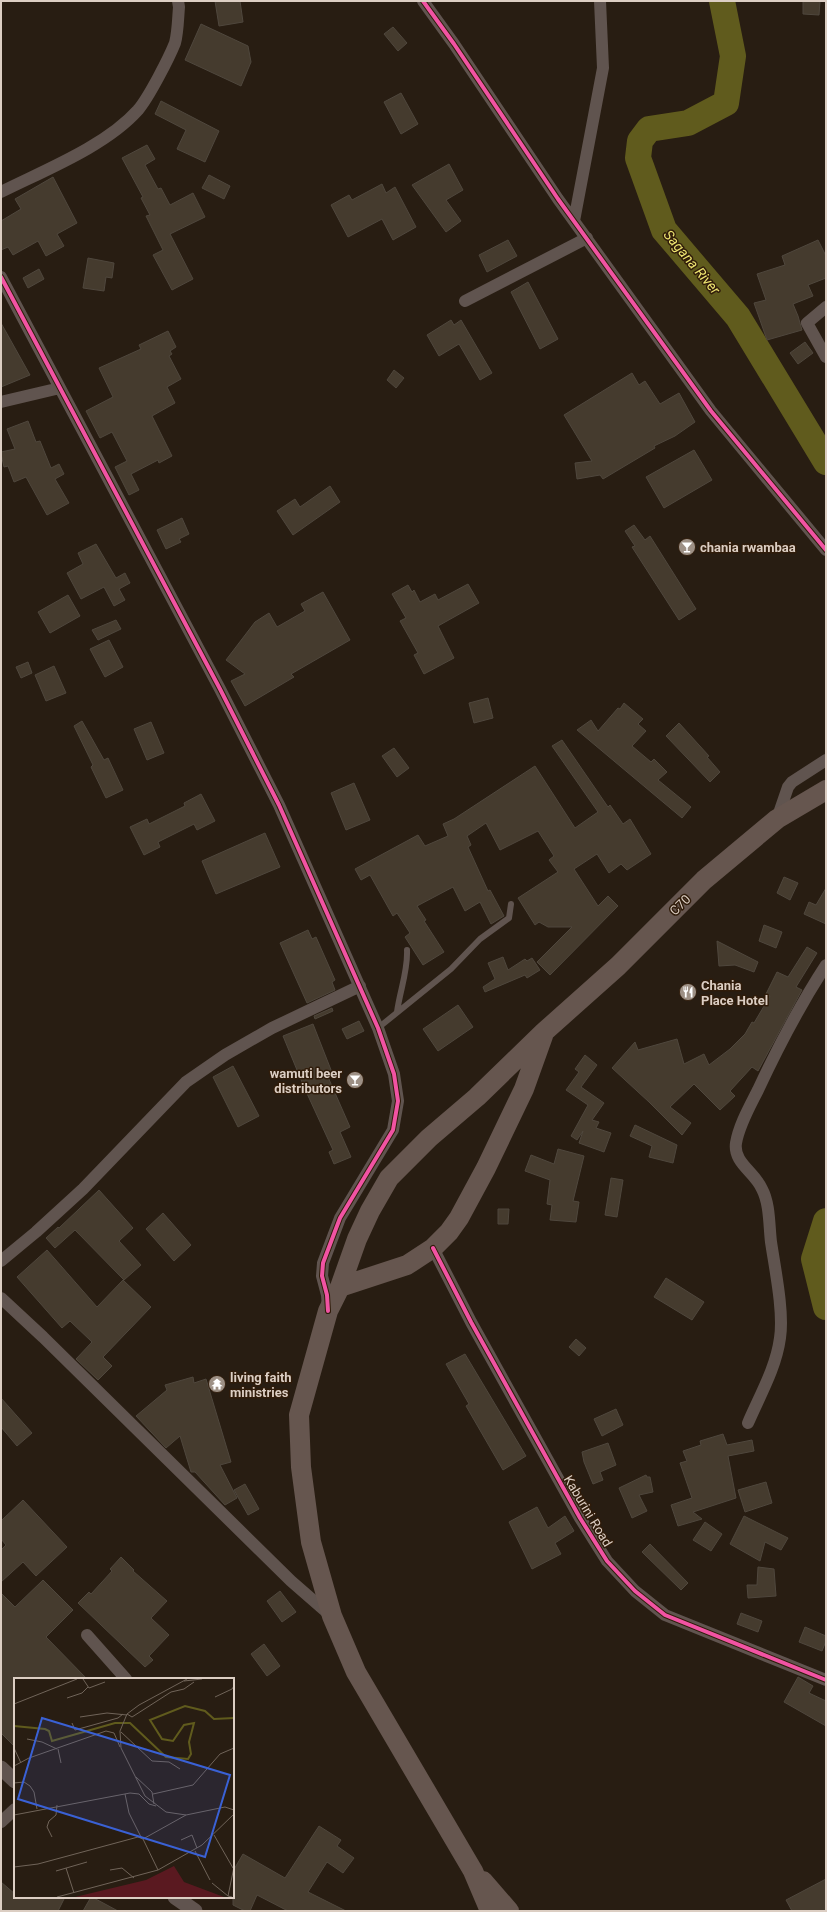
<svg xmlns="http://www.w3.org/2000/svg" width="827" height="1912" font-family="Roboto,sans-serif">
<style>
.lines{fill:none;stroke-linecap:round;stroke-linejoin:round}
.river{stroke:#605b1d;stroke-width:26}
.building{fill:#453b2e;stroke:#4f473d}
.service{stroke:#60544f;stroke-width:6}
.minor{stroke:#60544f;stroke-width:12}
.tertiary{stroke:#60544f;stroke-width:15}
.trunk{stroke:#66564f;stroke-width:20}
.cycleway-casing{stroke:#301c0a;stroke-width:6}
.cycleway{stroke:#f153a3;stroke-width:4}
.labels{text-anchor:middle;dominant-baseline:central;stroke-width:3;stroke-linejoin:round;paint-order:stroke}
.poi-label{font-size:13px;font-weight:bold;fill:#dccec3;stroke:#301c0a;text-anchor:start}
.street-label{font-size:13px;fill:#dccec3;stroke:#301c0a}
.water-label{font-size:14px;font-style:italic;fill:#efe671;stroke:#301c0a}
.inset-river{fill:none;stroke:#605b1d;stroke-width:2}
.inset-road{fill:none;stroke:#706459;stroke-width:1}
.view{fill:#3a61d5;fill-opacity:0.15;stroke:#3a61d5;stroke-width:2}
.inset-edge{fill:none;stroke:#dccec3;stroke-width:2}
</style>
<rect width="100%" height="100%" fill="#281d12"/>
<g class="lines">
<path class="river" d="M722 1 733 56 726 103 688 123 649 129 640 141 638 158 664 230 738 317 826 462
M826 1221 814 1259 826 1307"/>
</g>
<path class="building" d="M215 1H240L243 22 219 26Z
M803 1H820L819 15 803 14Z
M201 24 248 46 251 62 241 86 185 60Z
M393 27 407 43 398 51 384 34Z
M401 93 418 124 401 134 384 102Z
M161 101 219 131 205 162 177 149 186 130 155 114Z
M147 145 155 159 145 165 158 189 161 188 170 205 193 193 205 217 170 234 193 279 172 290 153 255 163 250 146 216 150 215 141 198 143 197 122 158Z
M449 164 463 190 446 200 461 221 446 232 412 185Z
M209 175 230 186 224 199 202 188Z
M53 177 77 223 57 234 64 246 46 256 38 241 13 255 8 247 1 250V221L21 209 15 199Z
M382 184 386 193 395 187 416 227 393 240 382 219 348 237 331 205 349 195 352 200Z
M508 240 517 256 487 272 479 255Z
M818 240 826 256V278L808 285 813 296 793 304 798 316 802 330 767 340 754 303 766 300 757 274 785 265 782 256Z
M88 258 114 263 112 278 106 277 104 291 83 288Z
M39 269 44 279 28 288 23 278Z
M528 282 558 339 540 349 511 292Z
M451 320 454 325 461 320 492 373 480 380 459 344 439 356 427 335Z
M1 323 30 375 1 387Z
M168 331 176 347 170 351 172 354 169 356 181 379 167 387 175 403 152 416 172 456 159 463 158 460 131 474 139 490 129 495 115 467 127 461 112 432 100 438 86 411 113 397 99 368 141 349 139 345Z
M805 342 813 353 798 364 790 353Z
M394 370 404 378 396 388 387 380Z
M632 373 639 385 645 381 660 404 679 393 695 422 675 436 654 446 655 448 603 479 600 475 577 479 575 463 592 461 564 415Z
M28 421 36 442 40 441 51 468 59 464 64 474 55 479 69 503 47 515 26 477 14 482 8 466 4 467 1 454V452L15 449 7 429Z
M694 450 712 480 664 508 646 477Z
M330 486 340 502 293 535 277 511 295 499 300 507Z
M182 518 189 534 179 539 181 542 166 549 157 530Z
M634 525 645 540 650 536 696 609 679 620 632 547 635 546 625 531Z
M96 544 116 578 125 573 130 583 119 589 125 600 114 606 104 587 81 599 67 573 83 564 78 553Z
M468 584 479 603 438 626 454 658 424 674 414 655 418 653 400 621 406 618 392 594 408 585 412 592 414 590 420 602 435 594 438 600Z
M323 592 350 640 291 674 294 677 245 706 231 681 245 674 226 660 255 622 269 613 277 627 305 611 301 604Z
M68 595 80 616 50 633 38 612Z
M116 620 121 629 98 640 92 630Z
M109 640 123 667 105 677 90 649Z
M28 662 32 673 21 678 16 667Z
M54 666 66 693 46 701 35 675Z
M488 698 493 718 474 723 469 703Z
M624 703 643 719 638 724 646 731 632 746 651 762 654 759 667 772 658 780 691 807 682 818 577 730 591 720 598 731 618 708 620 709Z
M82 721 104 760 108 758 123 790 106 798 91 767 93 765 74 726Z
M151 722 164 753 147 760 134 729Z
M679 723 709 756 707 757 720 772 710 782 666 736Z
M562 740 608 807 610 805 623 824 630 819 651 854 627 870 621 864 609 873 597 854 574 869 598 906 608 896 618 906 550 975 537 962 572 927H548L539 922 535 925 518 898 558 872 549 860 554 856 538 831 500 850 486 823 467 836 471 845 468 847 488 891 490 890 504 916 491 924 480 902 465 911 453 887 417 906 426 920 424 921 444 952 423 965 405 937 410 933 397 913 393 916 370 875 361 880 355 869 418 835 425 846 448 836 443 824 454 819 535 766 575 828 598 812 552 746Z
M394 748 409 768 397 777 382 756Z
M354 783 370 820 346 830 331 793Z
M201 794 215 821 197 830 194 824 158 842 160 847 144 855 130 827 147 819 149 824 185 806 184 803Z
M265 833 280 867 216 894 202 861Z
M784 877 798 883 790 900 777 893Z
M826 888V924L804 914 809 902 816 905Z
M764 925 782 932 776 948 759 941Z
M308 930 312 939 316 937 335 980 332 982 335 990 307 1003 280 943Z
M717 941 758 962 754 972 735 965 719 966Z
M807 947 817 953 796 987 802 990 758 1071 752 1067 730 1091 735 1096 720 1110 694 1084 670 1107 691 1123 682 1135 649 1102 612 1068 635 1042 638 1050 677 1039 684 1064 704 1054 709 1065 730 1049 745 1034 752 1022 754 1023 770 996 766 994 777 972 788 977Z
M503 957 508 970 525 959 527 961 532 958 540 970 527 978 525 975 485 992 483 987 495 979 488 963Z
M458 1005 473 1027 438 1051 423 1029Z
M332 1008 333 1011 315 1019 314 1016Z
M359 1021 364 1031 347 1039 342 1029Z
M313 1024 333 1075 328 1077 350 1127 340 1132 351 1157 334 1164 329 1152 333 1150 304 1087 283 1036Z
M585 1055 597 1065 581 1087 604 1103 592 1120 599 1122 596 1128 611 1133 604 1152 579 1143 583 1131 577 1140 571 1136 588 1105 566 1090 579 1072 575 1069Z
M233 1066 259 1116 238 1127 213 1077Z
M635 1125 677 1145 673 1163 649 1157 652 1146 630 1136Z
M558 1149 584 1156 573 1201 579 1202 576 1222 550 1220 552 1205 547 1204 550 1180 525 1171 531 1155 554 1164Z
M611 1178 623 1180 617 1217 605 1215Z
M99 1190 133 1228 119 1241 141 1265 124 1280 75 1230 55 1248 46 1238 58 1227 59 1228Z
M498 1209H509L508 1224H498Z
M163 1213 191 1245 174 1261 146 1229Z
M47 1250 97 1307 123 1280 151 1307 103 1357 112 1366 98 1380 76 1359 92 1342 70 1321 62 1328 17 1277Z
M666 1278 704 1302 692 1320 654 1297Z
M576 1339 586 1348 579 1356 569 1347Z
M465 1354 526 1456 503 1470 466 1406 469 1404 446 1364Z
M193 1377 194 1383 206 1379 231 1462 220 1465 237 1498 225 1505 195 1472H191L180 1436 166 1448 136 1416 167 1390 165 1385Z
M1 1398 32 1433 17 1446 1 1427Z
M616 1409 623 1425 602 1436 594 1419Z
M723 1434 727 1445 752 1440 754 1451 728 1456 736 1498 693 1512 702 1519 678 1526 671 1505 692 1498 680 1463 687 1461 683 1451 701 1445 700 1441Z
M608 1443 616 1465 600 1472 603 1480 593 1484 584 1462 582 1452Z
M646 1475 647 1477H650L653 1492 639 1495 647 1511 632 1518 619 1488Z
M766 1482 772 1503 745 1512 738 1490Z
M245 1484 259 1509 248 1515 234 1490Z
M23 1500 67 1547 36 1576 23 1562 1 1582V1550L6 1545 1 1539V1521Z
M537 1507 548 1528 565 1516 574 1531 555 1543 561 1554 532 1569 509 1522Z
M744 1516 788 1538 781 1550 765 1542 760 1561 730 1544Z
M705 1522 722 1534 711 1551 693 1540Z
M650 1544 688 1583 681 1590 642 1552Z
M121 1557 134 1570 133 1571 167 1601 151 1618 169 1635 149 1656 153 1660 145 1667 78 1603 89 1592 91 1594 112 1571 110 1569Z
M758 1567 774 1569 776 1596 748 1598 747 1585H757Z
M43 1580 73 1610 46 1637 87 1679H15V1747L1 1733V1593L15 1607Z
M280 1591 296 1612 282 1622 267 1601Z
M741 1613 762 1621 758 1632 737 1624Z
M805 1627 826 1636V1641L822 1651 799 1642Z
M264 1644 280 1666 267 1676 251 1654Z
M798 1677 813 1686 809 1693 826 1701V1726L784 1702Z
M319 1826 341 1840 337 1846 354 1858 343 1873 327 1862 308 1892 346 1911H288L257 1895 250 1911H245L233 1905V1871L243 1854 285 1878Z
M826 1879V1911H792L786 1900Z
M1 1882 15 1894V1897H65L58 1911H1Z
M91 1897H92L118 1911H83Z"/>
<g class="lines">
<path class="service" d="M397 1012C400 990 408 971 407 950
M378 1028 451 969 480 939 509 918 511 904"/>
<path class="minor" d="M423 1 454 44 558 199 711 411 826 550
M1 192C45 170 106 146 138 110 149 97 169 58 175 43 178 32 178 18 179 7L178 1
M574 221 603 68 600 1
M1 277 220 689 279 805 378 1028 394 1074 398 1101 393 1130 340 1218 323 1263 322 1276 327 1295 328 1308
M465 301 587 238
M826 307 807 323 826 357
M1 402 60 388
M777 819 788 787 792 782 826 760
M433 1248 471 1322 580 1518 607 1561 635 1591 665 1615 826 1680
M1 1261 36 1232 83 1189 186 1082 225 1055 272 1028 360 986
M1 1298 43 1337 291 1581 330 1615
M748 1423C760 1395 776 1368 780 1338 784 1312 775 1269 771 1242 769 1226 770 1204 762 1189 755 1172 733 1163 736 1143 739 1125 750 1106 758 1090 778 1047 800 1005 826 965
M87 1635 126 1679
M1 1822 15 1809"/>
<path class="tertiary" d="M1 1768 15 1781
M175 1897 195 1911"/>
<path class="trunk" d="M340 1287 407 1265 433 1248 449 1232 459 1218 486 1168 524 1089 543 1036
M483 1881 509 1911
M490 1911 473 1871 356 1672 332 1616 311 1542 301 1467 299 1415 328 1311 340 1287 357 1239 370 1211 389 1178 429 1138 477 1097 544 1032 618 966 704 880 777 819 826 790"/>
<g class="cycleway-casing">
<path id="cycleway" d="M423 1 454 44 558 199 711 411 826 550
M1 277 220 689 279 805 378 1028 394 1074 398 1101 393 1130 340 1218 323 1263 322 1276 327 1295 328 1311
M433 1248 471 1322 580 1518 607 1561 635 1591 665 1615 826 1680"/>
</g>
<use href="#cycleway" class="cycleway"/>
</g>
<defs>
<g id="bar-disc" transform="scale(0.9)"><circle r="9.5" fill="#9d9085" stroke="#301c0a"/><path d="M-6-5H6L.8 .8V4.5H3.5V6h-7V4.5H-.8V.8Z" fill="#fff"/></g>
<g id="restaurant-disc" transform="scale(0.9)"><circle r="9.5" fill="#9d9085" stroke="#301c0a"/><path d="M-5-6h1v4h1v-4h1v4h1v-4h1v5L-1.5 .5V6h-2V.5L-5-1ZM5-6V6H3V1.5H1.5Q1.5-4 5-6Z" fill="#fff"/></g>
<g id="temple-disc" transform="scale(0.9)"><circle r="9.5" fill="#9d9085" stroke="#301c0a"/><path d="M0-6L5-2H3V0L6.5 2.5H4V6H1.5V3h-3V6H-4V2.5H-6.5L-3 0V-2H-5Z" fill="#fff"/></g>
</defs>
<g fill-rule="evenodd">
<use href="#bar-disc" x="687" y="547"/>
<use href="#restaurant-disc" x="688" y="992"/>
<use href="#bar-disc" x="355" y="1080"/>
<use href="#temple-disc" x="217" y="1384"/>
</g>
<g class="labels">
<g class="poi-label">
<text x="700" y="547">chania rwambaa</text>
<text x="701" y="985">Chania<tspan x="701" dy="15">Place Hotel</tspan></text>
<text x="342" y="1073" text-anchor="end">wamuti beer<tspan x="342" dy="15">distributors</tspan></text>
<text x="230" y="1377">living faith<tspan x="230" dy="15">ministries</tspan></text>
</g>
<g class="street-label">
<text transform="translate(680 905) rotate(-45)">C70</text>
<text transform="translate(588 1511) rotate(59)">Kaburini Road</text>
</g>
<g class="water-label">
<text transform="translate(692 262) rotate(50)">Sagana River</text>
</g>
</g>
<g transform="translate(14 1678)">
<rect width="220" height="220" fill="#281d12"/>
<path d="M160 188 170 204 210 219H61L132 202Z" fill="#5a1920"/>
<path class="inset-river" d="M0 48 31 51 35 53 38 63 101 45H116L152 79 174 81 177 76 175 64 180 45 170 47 159 63 148 61 136 42 171 28 191 33 200 41 220 40"/>
<path class="inset-road" d="M69 1 75 10 91 4M173 1 125 27 113 36 106 53 107 70 131 118 152 134 172 137 211 129 220 132M170 3 188 1M201 19 218 11 220 8M53 20 68 15 74 9M0 26 63 1M113 36 118 39 157 14 170 11 180 4M66 39 93 35 113 37M58 45 61 52 104 40 109 36M107 54 138 83 155 84 166 91M13 61 28 64 43 71M0 70 7 85M44 71 47 85M0 88 15 80 92 53 100 55 106 69M122 99 138 114 140 126M0 105 10 104 16 108 20 114 23 131M111 116 115 135 127 159M139 116 179 107 206 76 220 70M0 137 116 115 125 116 135 126 142 128M200 157 219 190M38 159 33 149 35 143 42 137 43 127M129 161 172 137M167 162 178 157 183 170M181 173 196 202M0 189 24 186 124 159 129 161 144 192M52 190 60 215M96 192 108 190 120 200M42 193 73 184M198 205 214 218M43 219 144 192 188 167 220 136M218 219 214 218 220 189"/>
<path class="view" d="M28 40 216 97 191 179 4 121Z"/>
<rect width="220" height="220" class="inset-edge"/>
</g>
<rect width="827" height="1912" fill="none" stroke="#dccec3" stroke-width="4"/>
</svg>
